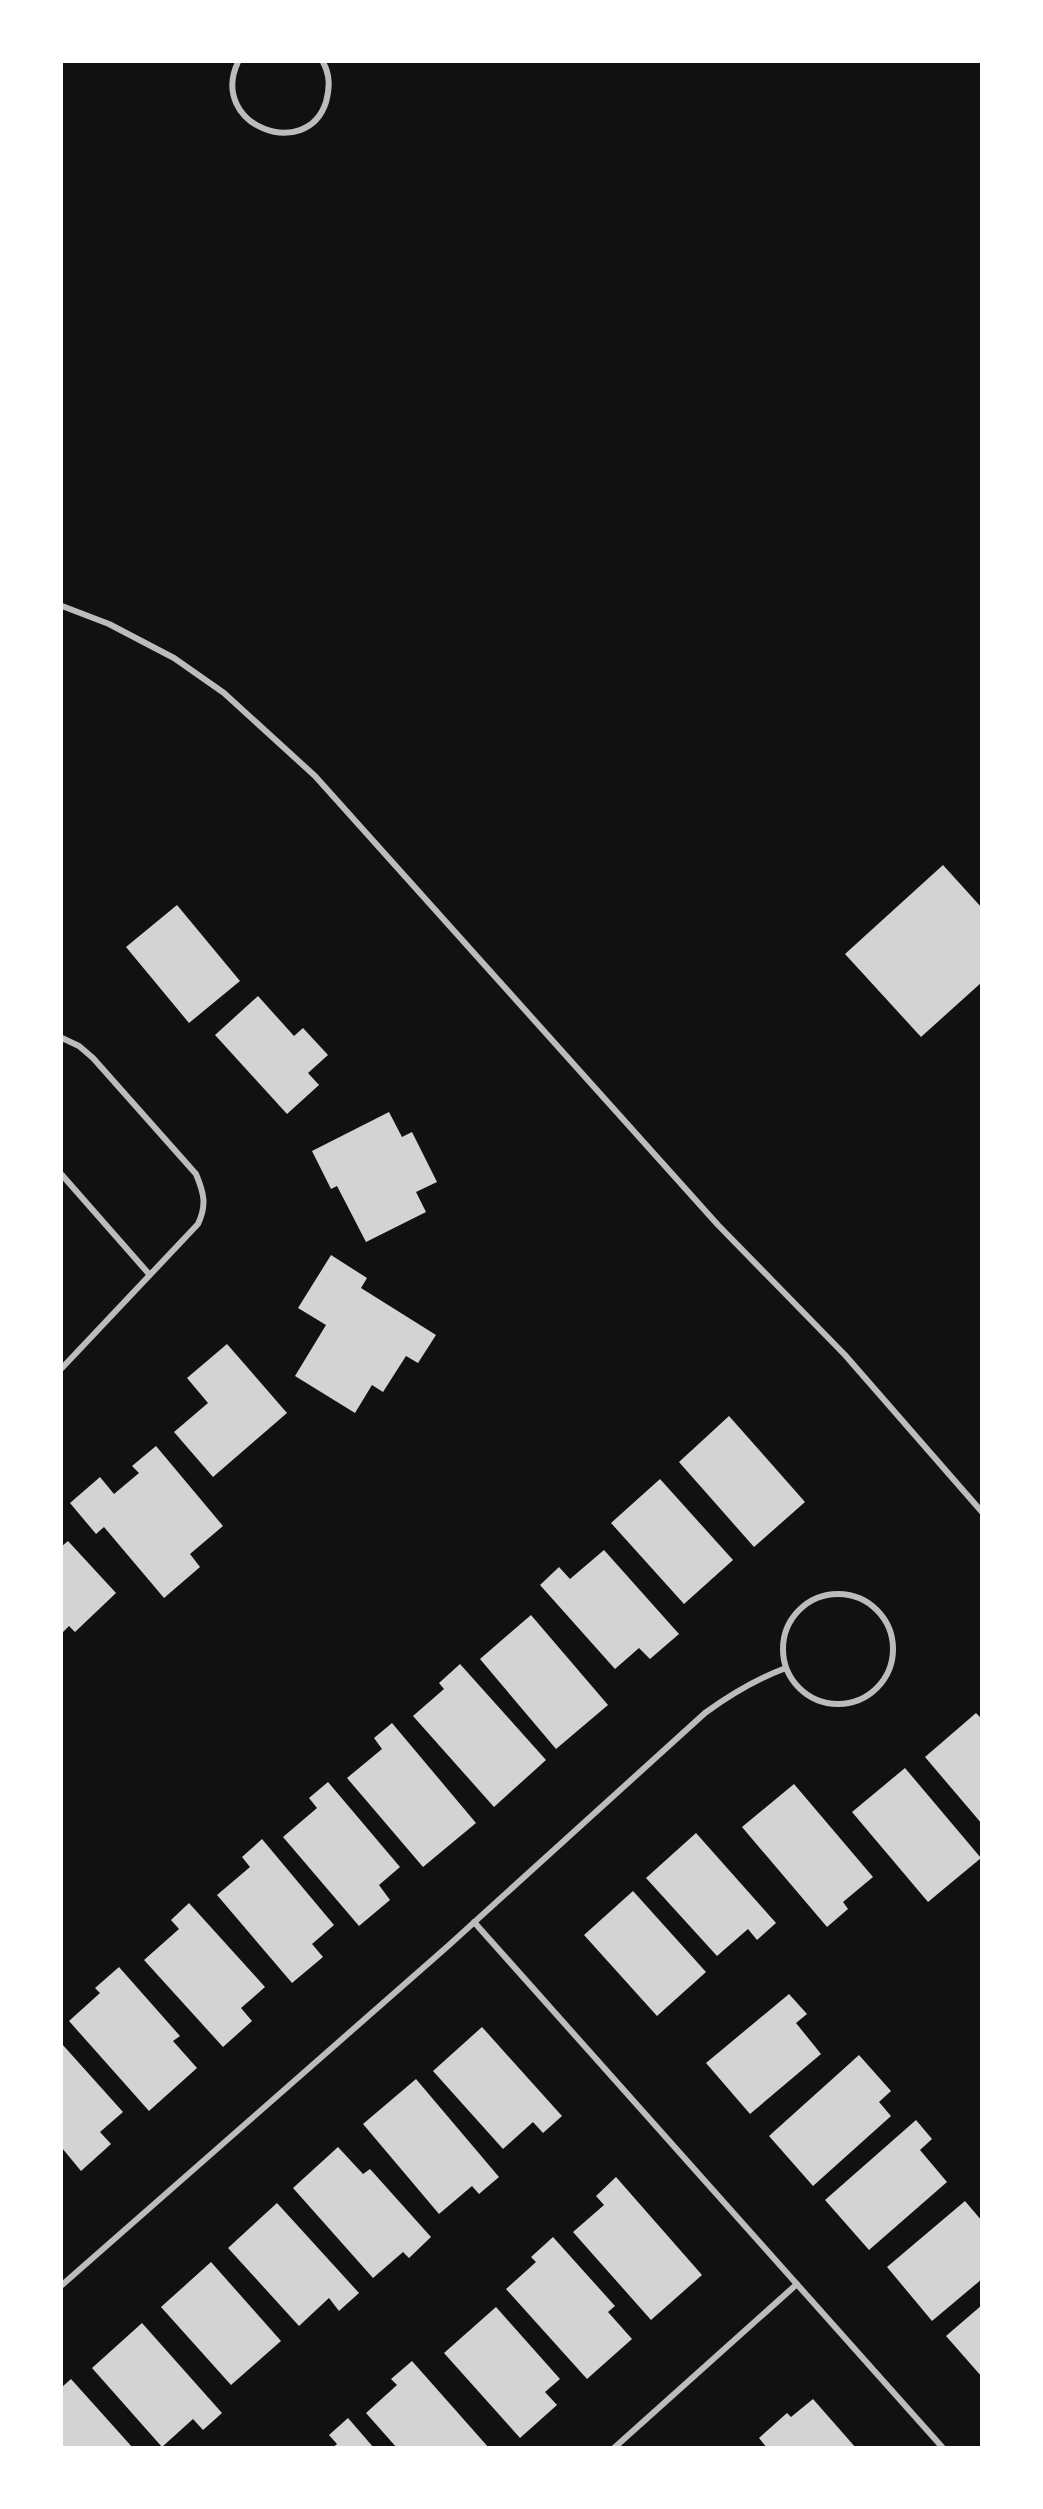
<svg xmlns="http://www.w3.org/2000/svg" width="1043" height="2509" font-family="Ubuntu,sans-serif">
<style>
.building{fill:#d3d3d3}
.lines{fill:none;stroke-linecap:round;stroke-linejoin:round}
.minor{stroke:#bcbcbc;stroke-width:6}
</style>
<rect width="100%" height="100%" fill="#111"/>
<path class="building" d="M943 865 982 908V982L921 1037 845 954Z
M177 905 240 981 189 1023 126 947Z
M258 996 294 1036 303 1028 328 1055 308 1073 319 1085 287 1114 215 1035Z
M389 1112 402 1137 412 1132 437 1182 416 1192 426 1212 366 1242 337 1186 331 1189 312 1151Z
M331 1255 367 1278 361 1288 436 1335 418 1363 406 1356 383 1392 372 1385 355 1413 295 1376 326 1325 298 1308Z
M227 1344 287 1413 213 1477 174 1432 208 1403 187 1378Z
M729 1416 805 1502 754 1547 679 1462Z
M156 1446 223 1526 190 1554 200 1567 164 1598 104 1527 96 1534 70 1503 100 1477 114 1494 139 1473 132 1466Z
M660 1479 733 1560 684 1604 611 1523Z
M68 1541 116 1593 75 1632 69 1626 62 1633V1546Z
M604 1550 679 1634 650 1659 639 1648 615 1669 540 1585 559 1567 570 1579Z
M531 1615 608 1705 556 1749 480 1659Z
M460 1664 546 1760 494 1807 413 1716 444 1689 439 1683Z
M976 1713 982 1719V1824L925 1757Z
M392 1723 476 1823 423 1867 347 1778 382 1749 374 1738Z
M905 1768 981 1858 928 1902 852 1812Z
M328 1782 400 1867 379 1885 390 1900 359 1926 283 1837 317 1808 309 1798Z
M794 1784 873 1877 843 1902 848 1909 827 1927 742 1827Z
M696 1833 776 1923 757 1940 748 1929 717 1956 646 1878Z
M262 1839 334 1925 312 1944 323 1957 292 1983 217 1895 250 1867 242 1857Z
M633 1891 706 1972 657 2016 584 1935Z
M189 1903 265 1987 241 2008 252 2021 223 2047 144 1960 179 1929 171 1920Z
M119 1967 180 2036 173 2041 197 2068 149 2111 69 2021 100 1993 95 1988Z
M789 1994 807 2014 796 2023 821 2054 750 2114 706 2063Z
M482 2027 562 2116 543 2133 533 2122 503 2149 433 2071Z
M62 2044 123 2112 100 2132 111 2144 81 2171 62 2148Z
M859 2055 891 2091 879 2102 891 2116 813 2186 769 2136Z
M416 2079 499 2177 479 2194 472 2186 439 2214 363 2124Z
M916 2120 932 2139 920 2150 947 2182 869 2250 825 2200Z
M338 2147 363 2174 370 2169 431 2237 409 2258 403 2252 373 2278 293 2188Z
M616 2177 702 2275 651 2320 573 2232 604 2205 596 2196Z
M965 2201 982 2221V2279L932 2321 887 2267Z
M277 2203 359 2293 339 2311 329 2298 299 2326 228 2248Z
M553 2237 615 2306 608 2312 632 2339 587 2379 506 2289 536 2262 531 2257Z
M211 2262 281 2341 231 2385 161 2307Z
M982 2305V2377L946 2336Z
M496 2307 560 2379 545 2392 557 2405 520 2438 444 2353Z
M142 2323 222 2413 203 2430 193 2419 162 2447 92 2368Z
M412 2361 489 2448H397L366 2413 397 2385 391 2379Z
M71 2379 133 2448H62V2387Z
M813 2399 856 2448H767L759 2438 787 2413 791 2417Z
M348 2418 374 2448H332L337 2444 329 2435Z"/>
<g class="lines">
<path class="minor" d="M238 62C208 126 307 162 326 102 330 87 330 75 323 62
M62 606 109 624 174 658 224 693 315 776 718 1225 845 1355 982 1512
M62 1038 79 1046 93 1058 196 1174C204 1193 207 1205 198 1224L62 1368
M62 1175 149 1274
M783 1649a55 55 0 1 1 110 0a55 55 0 1 1-110 0Z
M474 1922 943 2448
M62 2285 448 1946 705 1713C731 1694 756 1679 786 1668
M614 2448 797 2284"/>
</g>
<rect width="1043" height="2509" fill="none" stroke="#ffffff" stroke-width="126"/>
</svg>
